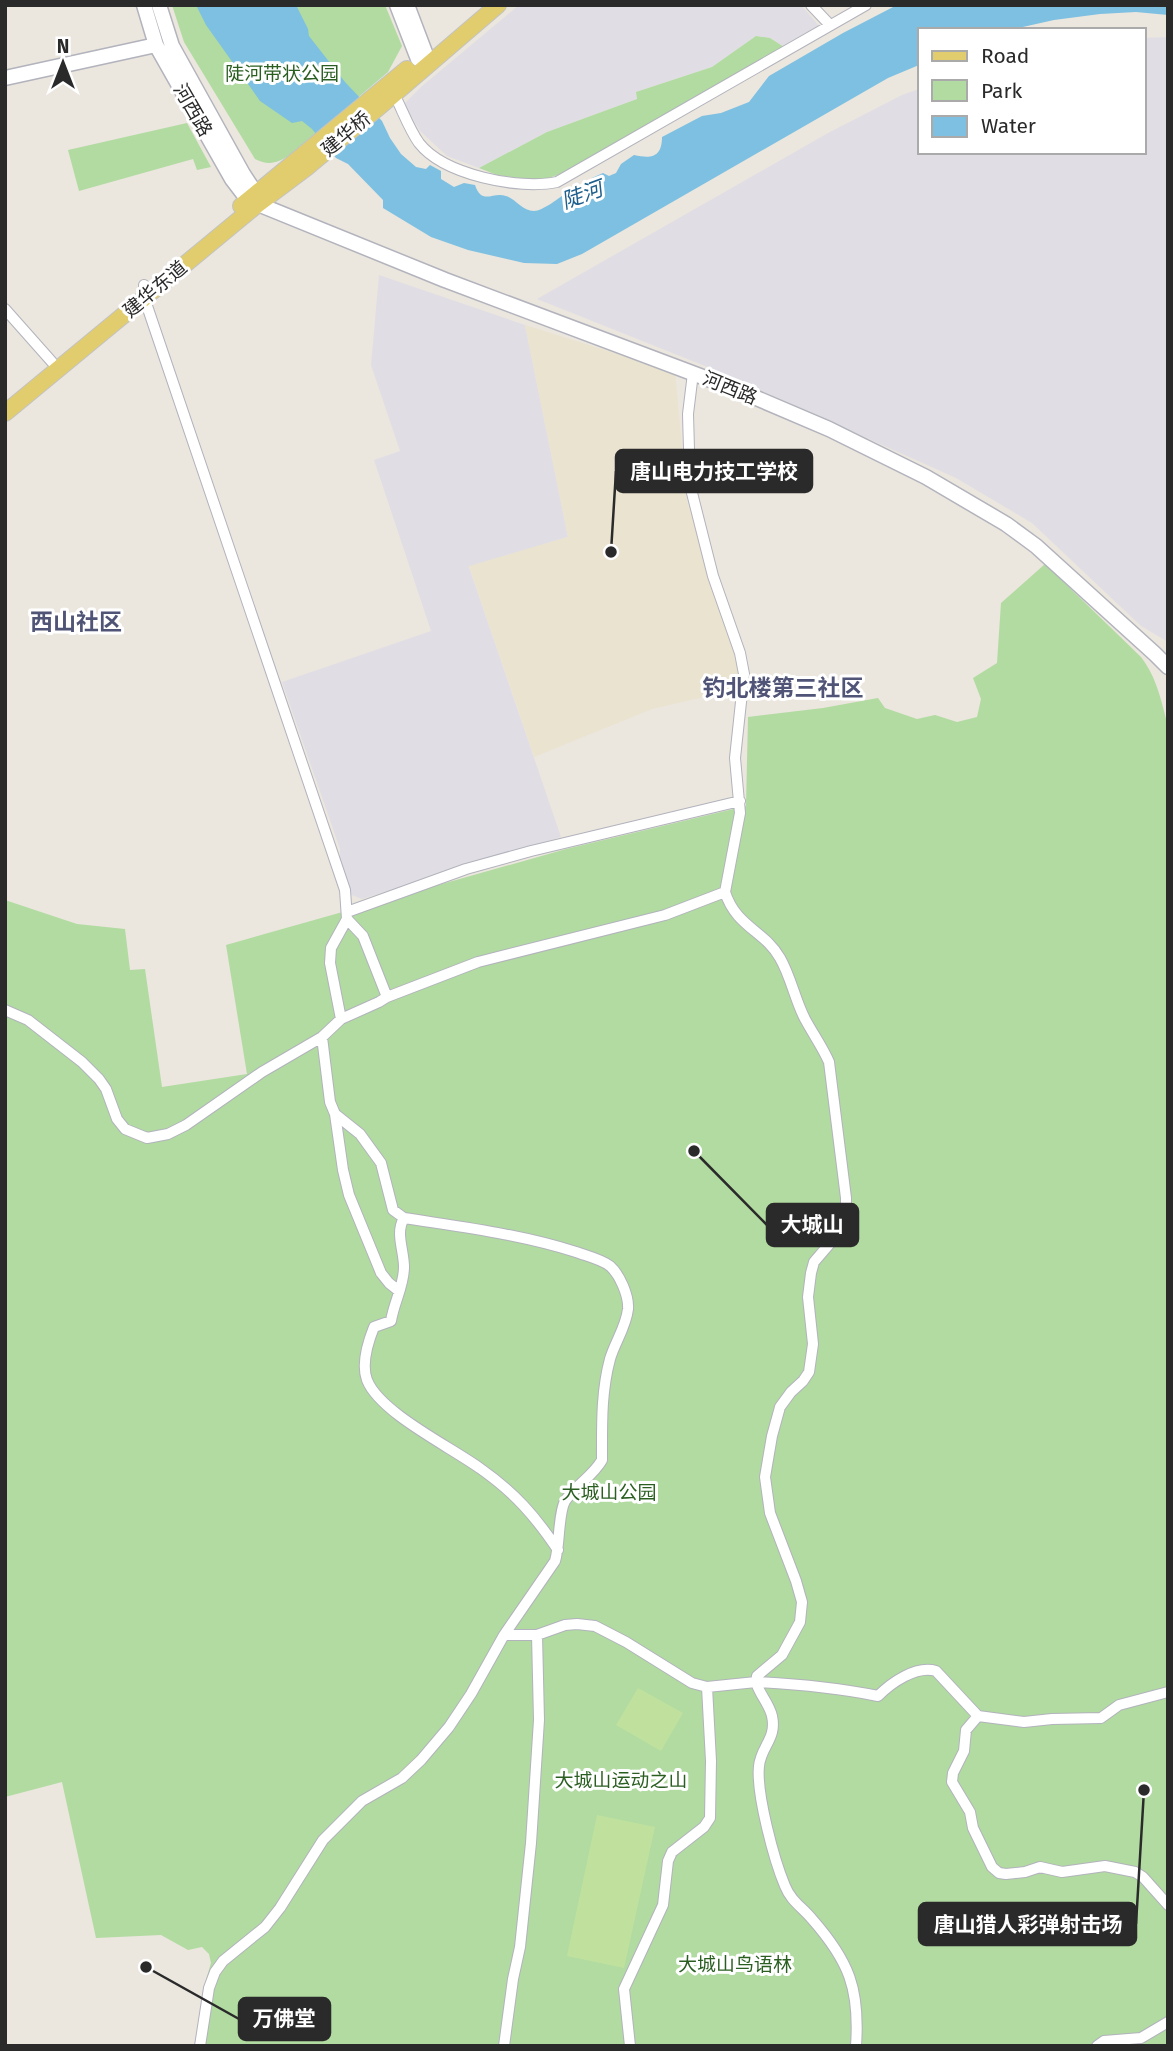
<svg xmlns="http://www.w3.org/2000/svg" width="1173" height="2051" font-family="'Fira Sans','Noto Sans SC',sans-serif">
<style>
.industrial{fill:#e0dee4}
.education{fill:#eae3d0}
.green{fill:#b1dba1}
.pitch{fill:#c0e19e}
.water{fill:#7dc0e1}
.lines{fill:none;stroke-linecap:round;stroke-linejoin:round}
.street-casing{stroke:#b2b3bc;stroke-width:12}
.secondary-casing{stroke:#b2b3bc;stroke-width:17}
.primary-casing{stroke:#c3c3c3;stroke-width:18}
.street{stroke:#fff;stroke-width:10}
.secondary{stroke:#fff;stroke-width:14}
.primary{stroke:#e1cd6d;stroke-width:16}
.labels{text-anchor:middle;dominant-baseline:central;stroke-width:6;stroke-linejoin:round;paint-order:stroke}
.park-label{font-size:19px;fill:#2b5f22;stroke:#fff}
.street-label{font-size:19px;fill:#2a2a2a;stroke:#fff}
.water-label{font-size:21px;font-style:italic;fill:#1d5f8c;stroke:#fff}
.quarter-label{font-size:23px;font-weight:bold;fill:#505476;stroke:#fff}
.leader{fill:none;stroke:#2a2a2a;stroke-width:2.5}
.callout-dot{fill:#2a2a2a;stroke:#fff;stroke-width:2.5}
.callout{fill:#2a2a2a;stroke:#2a2a2a;stroke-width:2.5}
.callout-label{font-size:21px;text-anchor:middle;font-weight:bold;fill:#fff}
</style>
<rect width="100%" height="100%" fill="#ebe6de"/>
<path class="industrial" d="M519 5H801L820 27 784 47 770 38 756 36 712 67 636 92 637 99 547 132 479 168 447 156 420 131 404 104 421 87Z
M1168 37V642L1141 626 1032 523 956 478 715 370 537 299 828 133 902 95 919 89V152H1143V38Z
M379 275 525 325 568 537 469 567 561 837 362 899 349 894 340 864V849L282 682 431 631 374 460 400 451 371 365Z"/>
<path class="education" d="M525 325 675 372 687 501 747 687 652 709 534 757 469 566 568 537Z"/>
<path class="green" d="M172 5H385L402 46 388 72 290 155C277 163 269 166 255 159L184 42Z
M756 36 770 38 784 47 563 173 540 181 497 175 479 168 547 132 637 99 636 92 712 67Z
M187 123 211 167 197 170 193 159 79 191 68 150Z
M1045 564 1141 657C1157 678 1161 700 1168 726V2046H196L205 1983 211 1963 209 1954 202 1947 188 1950 161 1935 96 1938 62 1782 5 1797V900L77 924 125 929 130 970 145 969 162 1087 247 1074 226 945 566 849 746 806 748 717 823 708 878 698 885 708 917 719 935 715 957 722 977 717 981 699 973 678 997 663 1001 603Z"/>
<path class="pitch" d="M638 1688 683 1713 661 1751 616 1725Z
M597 1815 655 1827 624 1968 567 1956Z"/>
<path class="water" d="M196 5H296L308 29 309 36 345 82 382 121 390 138 401 154 416 167 426 169 430 165 441 171V179L454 187 464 183 475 185C482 206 493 191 506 196 516 199 522 211 534 211 543 211 560 197 568 192L576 195 583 193 592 178 603 173 609 176 616 173 621 164 634 155C652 159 662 157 662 137L702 116 721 113 749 102 769 76 843 33 897 5H1168V15L1136 12 1100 14 1054 20 1009 30H919V65L888 78 582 254 557 264 524 263 468 250 431 237 383 208V200L348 164 336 158 312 129 302 121 292 123 260 101 206 25Z"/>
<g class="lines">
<g class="street-casing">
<path id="street" d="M811 5 830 25
M394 94C402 109 409 129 419 143 444 175 519 190 557 182L866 5
M144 285V297L345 890 347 919 331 948 330 963 341 1019
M5 309 52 362
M693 373 688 414 690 485 713 576 740 653 744 674 735 758 740 813 725 892
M347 912 466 869 531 851 740 801
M347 919 363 936 387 997
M5 1010 28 1020 82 1062 99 1079 106 1089 117 1119 125 1129 147 1138 168 1134 186 1125 262 1072 322 1037 341 1019 379 1002 387 997 478 962 665 915 725 892C736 927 765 931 780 958 791 977 795 1000 805 1019 813 1034 822 1046 829 1062L846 1198V1220L838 1234 814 1262 811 1273 808 1297 813 1344 809 1372 803 1381 791 1392 780 1407 772 1436 765 1477 770 1513 796 1581 802 1602 800 1622 782 1655 757 1676 756 1682 707 1687 692 1683 626 1642 595 1626 577 1624 565 1625 537 1635H504L471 1694 449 1727 421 1760 402 1778 362 1801 323 1840 280 1908 265 1927 223 1961 215 1972 209 1988 200 2046
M322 1037 330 1102 335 1114 343 1170 349 1195 381 1273 389 1283 399 1291
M335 1114 360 1134 381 1163 393 1210 404 1218C461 1227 520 1234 576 1252 587 1256 601 1259 610 1266 620 1275 629 1296 628 1309 626 1327 615 1342 610 1359 601 1392 602 1426 602 1460 593 1476 575 1486 565 1501 558 1514 560 1545 555 1561L504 1635
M404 1218C395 1233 404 1250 404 1267 404 1286 394 1302 391 1321L374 1327C368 1342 361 1364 367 1380 380 1413 451 1447 481 1469 515 1493 535 1516 558 1550
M978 1716 966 1730 964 1751 953 1773 952 1782 970 1812 973 1828 992 1867 999 1873 1006 1874 1025 1872 1040 1867 1062 1872 1105 1866 1135 1872 1143 1877 1168 1905
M504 2046 513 1979 520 1947 531 1843 539 1720 537 1635
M630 2046 624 1989 663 1905 668 1861 672 1852 704 1827 710 1818 711 1761 707 1687
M856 2046C860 1989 849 1961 812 1919 802 1907 791 1901 785 1886 774 1860 756 1793 759 1766 761 1746 777 1739 772 1716 769 1703 759 1694 756 1682 797 1684 838 1688 878 1696 891 1683 916 1665 936 1671L978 1716 1024 1722 1052 1719 1101 1718 1119 1705 1168 1692
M1097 2046 1104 2041 1141 2038 1168 2022"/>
</g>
<g class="secondary-casing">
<path id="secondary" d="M144 5 156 45 232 179 248 200 445 280 740 391 829 429 926 477 1006 524 1036 546 1155 654 1168 667
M159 5 172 46 243 174 255 192 258 203
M397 5 418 59 429 63
M407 5 429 63
M5 78 156 45"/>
</g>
<g class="primary-casing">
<path id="primary" d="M241 206 407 69
M5 413 258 204 306 168 386 101 498 5"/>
</g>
<use href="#street" class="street"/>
<use href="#secondary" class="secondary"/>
<use href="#primary" class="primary"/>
</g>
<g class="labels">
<g class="park-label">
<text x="282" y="73">陡河带状公园</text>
<text x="609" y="1492">大城山公园</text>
<text x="621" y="1780">大城山运动之山</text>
<text x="735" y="1964">大城山鸟语林</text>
</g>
<g class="street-label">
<text transform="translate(193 110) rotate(60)">河西路</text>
<text transform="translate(346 134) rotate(-40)">建华桥</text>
<text transform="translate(155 289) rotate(-40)">建华东道</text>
<text transform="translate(730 388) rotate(22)">河西路</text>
</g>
<g class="water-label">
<text transform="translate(582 195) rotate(-20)">陡河</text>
</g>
<g class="quarter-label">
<text x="76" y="622">西山社区</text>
<text x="783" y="688">钓北楼第三社区</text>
</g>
</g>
<path class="leader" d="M611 552L616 471M694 1151L767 1225M1144 1790L1136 1924M146 1967L239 2019"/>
<g class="callout-dot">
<circle cx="611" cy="552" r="7"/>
<circle cx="694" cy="1151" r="7"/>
<circle cx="1144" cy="1790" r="7"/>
<circle cx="146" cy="1967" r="7"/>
</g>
<g class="callout">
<rect x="616" y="450" width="196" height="42" rx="7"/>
<rect x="767" y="1204" width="91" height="42" rx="7"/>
<rect x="919" y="1903" width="217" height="42" rx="7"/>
<rect x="239" y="1998" width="91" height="42" rx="7"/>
</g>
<g class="callout-label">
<text x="714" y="479">唐山电力技工学校</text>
<text x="812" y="1232">大城山</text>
<text x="1028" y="1932">唐山猎人彩弹射击场</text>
<text x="284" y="2026">万佛堂</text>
</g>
<rect width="1173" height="2051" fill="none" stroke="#2a2a2a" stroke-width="14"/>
<rect x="918" y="28" width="228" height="126" fill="#ffffff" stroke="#aaaaaa" stroke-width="2"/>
<rect x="932" y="51" width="35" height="10" fill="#e1cd6d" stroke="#aaaaaa" stroke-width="2"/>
<text x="981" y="63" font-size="21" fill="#2a2a2a">Road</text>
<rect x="932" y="80" width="35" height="21" fill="#b1dba1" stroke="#aaaaaa" stroke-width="2"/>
<text x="981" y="98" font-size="21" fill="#2a2a2a">Park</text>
<rect x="932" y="116" width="35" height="21" fill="#7dc0e1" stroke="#aaaaaa" stroke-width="2"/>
<text x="981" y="133" font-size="21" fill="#2a2a2a">Water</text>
<g transform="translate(63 63)" stroke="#ffffff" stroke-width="5" paint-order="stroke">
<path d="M0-5L12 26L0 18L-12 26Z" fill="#2a2a2a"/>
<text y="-10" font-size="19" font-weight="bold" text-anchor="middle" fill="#2a2a2a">N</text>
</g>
</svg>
